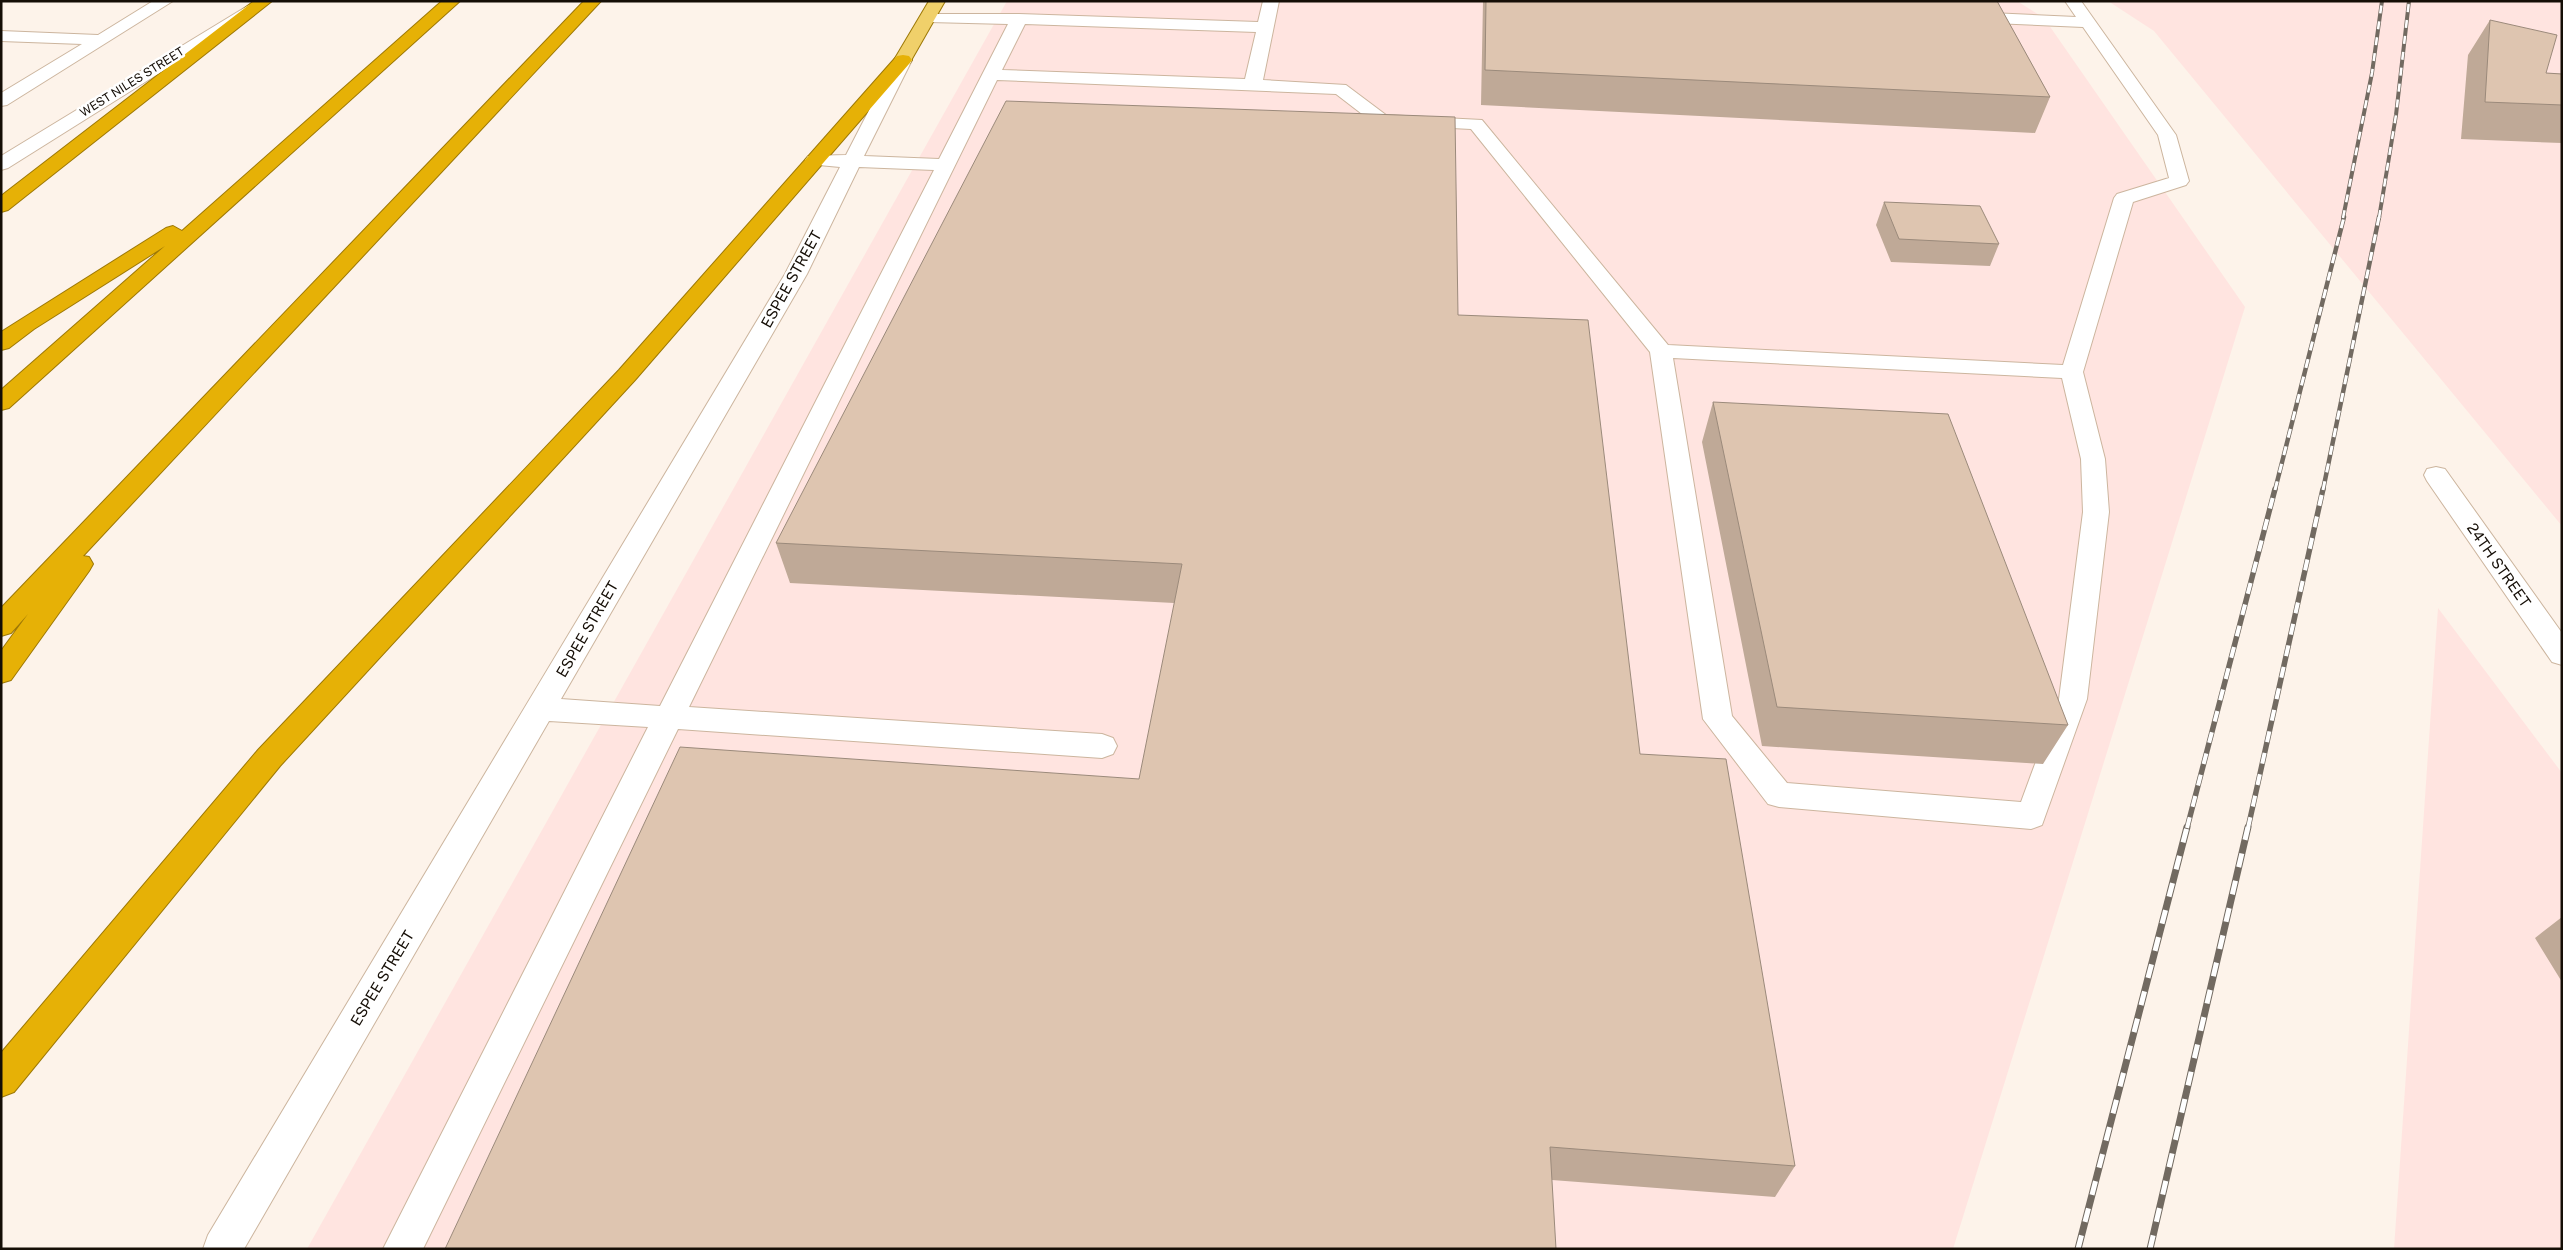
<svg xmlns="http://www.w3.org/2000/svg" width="2563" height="1250" font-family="'Public Sans',sans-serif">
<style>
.industrial{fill:#ffe4e0}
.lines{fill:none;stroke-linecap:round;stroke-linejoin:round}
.minor-casing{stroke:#ccb59e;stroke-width:2}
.major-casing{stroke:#9d7806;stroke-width:2}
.highway-casing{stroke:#9d7806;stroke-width:2}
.minor{fill:#fff;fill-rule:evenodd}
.major{fill:#f0d06a;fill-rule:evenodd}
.highway{fill:#e6b106;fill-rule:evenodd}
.rail-far3-casing{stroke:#726a61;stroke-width:4}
.rail-far2-casing{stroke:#726a61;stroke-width:4.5}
.rail-far1-casing{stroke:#726a61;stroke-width:5.5}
.rail-casing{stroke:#726a61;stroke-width:7}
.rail-far3{stroke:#fff;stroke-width:2.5;stroke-dasharray:8;stroke-linecap:butt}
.rail-far2{stroke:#fff;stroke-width:3;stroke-dasharray:9;stroke-linecap:butt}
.rail-far1{stroke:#fff;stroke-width:4;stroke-dasharray:11;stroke-linecap:butt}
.rail{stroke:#fff;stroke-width:5;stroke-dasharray:14;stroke-linecap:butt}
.wall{fill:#bfa997}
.building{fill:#dec5b0;stroke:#9b8a7b}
.labels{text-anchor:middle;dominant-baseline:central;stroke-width:5;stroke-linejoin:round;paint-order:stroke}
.far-street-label{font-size:12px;fill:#150e06;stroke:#fff}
.street-label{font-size:15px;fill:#150e06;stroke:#fff}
</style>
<rect width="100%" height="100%" fill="#fdf3ea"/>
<path class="industrial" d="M1007 1H2017L2044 18 2245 307 1953 1249H307Z
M2108 1H2562V526L2154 31Z
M2438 608 2562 773V1249H2394Z"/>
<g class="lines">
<g class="minor-casing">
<path id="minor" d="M153 1H173L7 105 1 106V93L82 44 1 41V31L98 35Z
M1263 1H1279L1263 80 1346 85 1386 115 1482 120 1668 345 2063 365 2114 198 2117 194 2169 178 2158 135 2083 27 1969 22 1961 17 1969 12 2076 17 2065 1H2081L2176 135 2189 181 2186 185 2133 202 2083 372 2105 459 2109 512 2087 699 2042 825 2031 829 1779 807 1768 804 1703 719 1650 352 1471 129 1375 124 1336 94 997 80 689 707 1102 734 1113 738 1117 746 1113 754 1102 758 678 729 423 1249H383L648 727 549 721 244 1249H203L208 1235 785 274 840 167 808 164 805 160 808 156 846 155 897 56H909L912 60 864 156 939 159 1008 24 929 22 921 17 923 14H1019L1258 22ZM1025 24 1256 32 1245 79 1002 70ZM859 167 934 170 660 706 561 699 807 274ZM1673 358 2062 378 2081 459 2083 512 2059 699 2021 802 1787 783 1732 716Z
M249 5 257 10 255 13 8 168 1 170V156Z
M2436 467 2445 469 2562 633V665L2552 662 2427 481 2424 475 2427 469Z"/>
</g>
<g class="major-casing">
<path id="major" d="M929 1H945L909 64H897L894 60Z"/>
</g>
<g class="highway-casing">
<path id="highway" d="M254 1H272L8 210 1 212V196Z
M442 1H460L9 408 1 410V390L165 246 34 329 9 348 1 350V332L166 228 173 226 182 231Z
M584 1H601L83 556 89 557 93 564 89 571 11 680 1 683V651L28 614 11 633 1 636V608Z
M903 55 909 56 912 60 909 64 635 380 280 766 14 1092 1 1097V1053L258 750 619 370 897 56Z"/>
</g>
<use href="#minor" class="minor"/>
<use href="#major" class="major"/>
<use href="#highway" class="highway"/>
<g class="rail-far3-casing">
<path id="rail-far3" d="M2343 218 2372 73 2382 1
M2379 218 2396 115 2409 1"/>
</g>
<g class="rail-far2-casing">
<path id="rail-far2" d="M2275 490 2344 217
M2323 490 2379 217"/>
</g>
<g class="rail-far1-casing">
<path id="rail-far1" d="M2187 828 2275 489
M2248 828 2323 489"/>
</g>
<g class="rail-casing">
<path id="rail" d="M2078 1249 2187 827
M2150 1249 2248 827"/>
</g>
<use href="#rail-far3" class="rail-far3"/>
<use href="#rail-far2" class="rail-far2"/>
<use href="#rail-far1" class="rail-far1"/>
<use href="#rail" class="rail"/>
</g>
<path class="wall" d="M1483 1H1997L2050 97 2035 133 1481 105Z
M2490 20 2546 73 2562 74V143L2461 139 2468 55Z
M1884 202 1999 244 1990 266 1891 262 1876 225Z
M1458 315 1640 754 1795 1166 1775 1197 1552 1180 1174 603 790 583 776 543Z
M1713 402 2068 725 2043 764 1762 746 1702 442Z
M2562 917V982L2535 938Z"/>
<path class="building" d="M1486 1H1997L2050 97 1485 70Z
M2490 20 2557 35 2546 73 2562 74V105L2485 102Z
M1006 101 1455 117 1458 315 1588 320 1640 754 1726 759 1795 1166 1550 1147 1556 1249H445L680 747 1139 779 1182 564 776 543Z
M1884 202 1980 206 1999 244 1899 239Z
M1713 402 1948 414 2068 725 1777 707Z"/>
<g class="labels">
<g class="far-street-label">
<text transform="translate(132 82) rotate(-32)">WEST NILES STREET</text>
</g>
<g class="street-label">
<text transform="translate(791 279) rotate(-61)">ESPEE STREET</text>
<text transform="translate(2499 565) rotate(55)">24TH STREET</text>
<text transform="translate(587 629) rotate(-60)">ESPEE STREET</text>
<text transform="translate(382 978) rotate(-59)">ESPEE STREET</text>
</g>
</g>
<rect width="2563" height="1250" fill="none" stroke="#150e06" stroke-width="5"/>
</svg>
